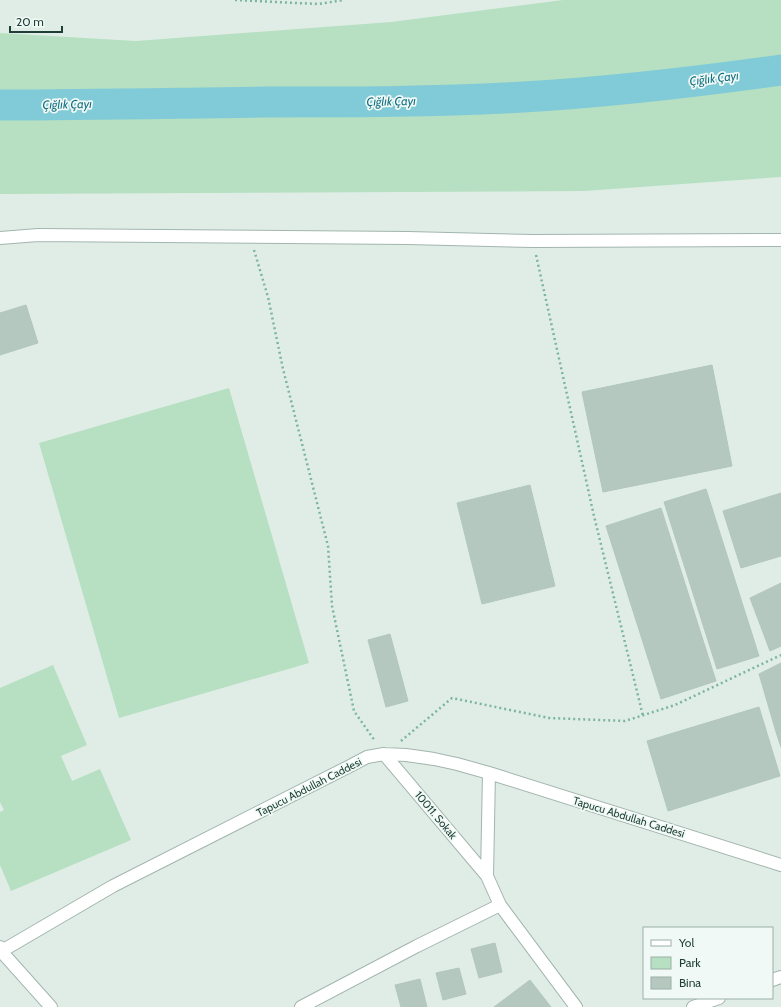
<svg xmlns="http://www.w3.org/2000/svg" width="781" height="1007" font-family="Cabin,sans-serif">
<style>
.green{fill:#b6e0c1}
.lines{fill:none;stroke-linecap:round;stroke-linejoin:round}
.river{stroke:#81cbd8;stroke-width:31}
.building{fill:#b5c8c0;stroke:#b1c7be}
.minor-casing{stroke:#a2b5ae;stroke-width:14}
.path{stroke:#7cb4a2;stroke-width:2.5;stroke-dasharray:2 3;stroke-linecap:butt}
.minor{stroke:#fff;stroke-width:12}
.labels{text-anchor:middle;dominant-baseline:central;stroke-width:3.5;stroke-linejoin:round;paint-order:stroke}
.street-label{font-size:11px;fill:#1e3f36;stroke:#f0f9f5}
.water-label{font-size:12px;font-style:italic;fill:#126f81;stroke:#f0f9f5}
</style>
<rect width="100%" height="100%" fill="#e0ede7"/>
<path class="green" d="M563 0H781V177L584 191 0 194V33L136 41 391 22Z
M229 388 309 663 119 718 39 443Z
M53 665 87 745 61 756 72 781 100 769 131 840 11 891 0 865V812L4 810 0 802V688Z"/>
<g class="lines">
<path class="river" d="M0 105C89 105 178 103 267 102 353 102 438 102 523 97 609 92 695 82 781 70"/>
</g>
<path class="building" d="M26 305 38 343 0 355V313Z
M712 365 732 466 603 492 582 392Z
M530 485 555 586 482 604 457 503Z
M706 489 759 656 717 669 664 502Z
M781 493V556L741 568 723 511Z
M661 508 716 681 661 699 606 526Z
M781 583V646L770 651 750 598Z
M390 634 408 701 386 707 368 640Z
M781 663V730L776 732 759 674Z
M759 707 780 776 668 811 647 741Z
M781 730V747L776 732Z
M495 943 502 972 479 978 471 949Z
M459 968 466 994 443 1000 436 973Z
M420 979 427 1007H401L395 985Z
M530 980 551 1007H494Z"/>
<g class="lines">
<g class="minor-casing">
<path id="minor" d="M0 238 38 235 408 238 533 241 781 240
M384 754 487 876 500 905 576 1007
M487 876 489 773
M0 947 1 951 51 1007
M0 952 113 886 348 767 367 757 384 754 406 755 434 759 457 764 489 773 781 865
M772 980 781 977
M301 1007 417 946 500 905
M693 1007 719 998"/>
</g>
<path class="path" d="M235 0 318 4 344 0
M254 250 268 297 283 369 328 546 332 606 354 711 375 741
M536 255 594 516 643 716
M401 741 452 698 549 718 625 721 675 705 781 655"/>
<use href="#minor" class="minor"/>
</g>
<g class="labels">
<g class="street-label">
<text transform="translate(309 787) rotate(-27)">Tapucu Abdullah Caddesi</text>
<text transform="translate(436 815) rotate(50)">10011. Sokak</text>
<text transform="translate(629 817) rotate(17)">Tapucu Abdullah Caddesi</text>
</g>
<g class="water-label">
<text transform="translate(714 78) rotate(-7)">Çığlık Çayı</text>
<text transform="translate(391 101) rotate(-1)">Çığlık Çayı</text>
<text transform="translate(67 104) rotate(-1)">Çığlık Çayı</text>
</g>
</g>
<rect x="643" y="927" width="130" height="72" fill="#f0f9f5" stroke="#9cafa9"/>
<rect x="651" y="940" width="20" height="6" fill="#ffffff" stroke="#9cafa9"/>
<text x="679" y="947" font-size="12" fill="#1e3f36">Yol</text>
<rect x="651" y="957" width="20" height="12" fill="#b6e0c1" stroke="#9cafa9"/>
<text x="679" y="967" font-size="12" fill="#1e3f36">Park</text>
<rect x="651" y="977" width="20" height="12" fill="#b5c8c0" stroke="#9cafa9"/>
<text x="679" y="987" font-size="12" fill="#1e3f36">Bina</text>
<path d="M10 26v6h52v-6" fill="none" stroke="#1e3f36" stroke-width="2"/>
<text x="16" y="26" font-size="12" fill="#1e3f36" stroke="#f0f9f5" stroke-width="3" paint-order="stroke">20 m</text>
</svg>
